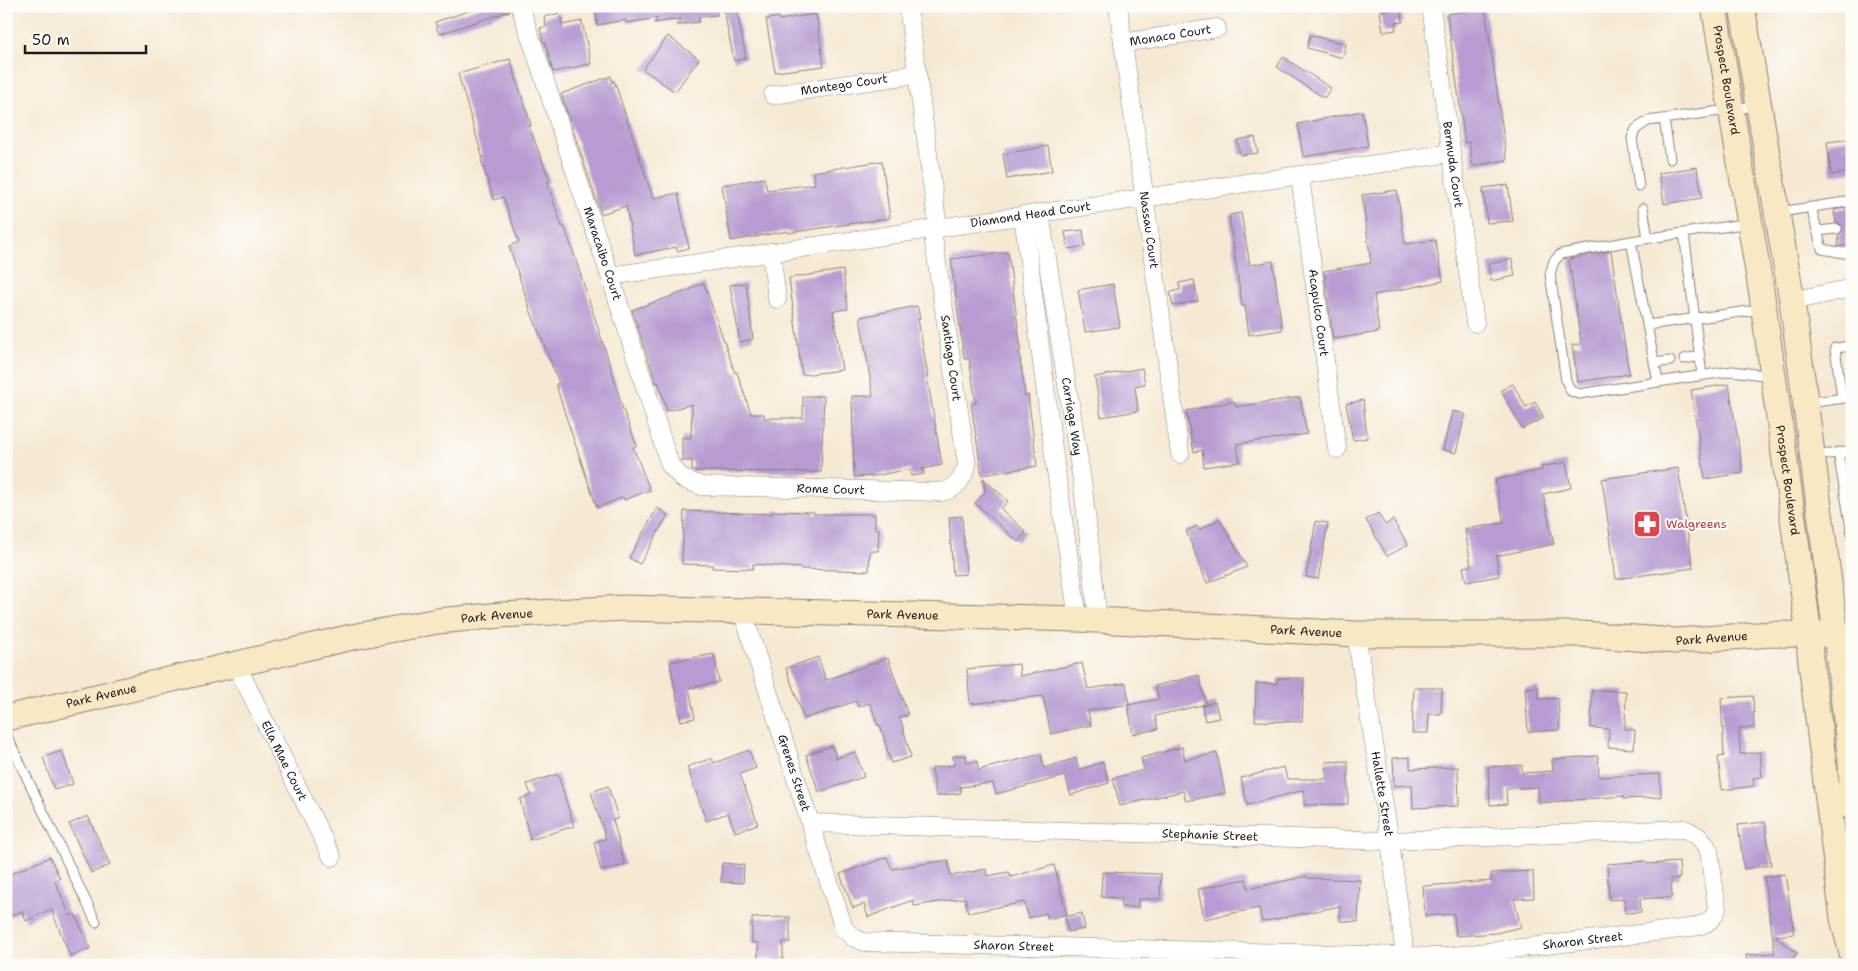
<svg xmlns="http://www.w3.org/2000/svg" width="1858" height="971" font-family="'Shantell Sans',sans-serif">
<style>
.building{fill:#b79bd2}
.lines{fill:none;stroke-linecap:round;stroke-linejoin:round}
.service-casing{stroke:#898278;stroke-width:11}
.minor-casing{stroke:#898278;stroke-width:19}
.secondary-casing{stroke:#898278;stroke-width:27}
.service{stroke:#fff;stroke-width:9}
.minor{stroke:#fff;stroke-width:18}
.secondary{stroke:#f8e8c3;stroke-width:25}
.labels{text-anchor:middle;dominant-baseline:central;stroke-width:4;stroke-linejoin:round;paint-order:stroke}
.street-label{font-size:12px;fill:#1c1c1c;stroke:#fdfcf7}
.health-label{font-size:12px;fill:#be3a42;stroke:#fdfcf7;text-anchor:start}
</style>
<rect width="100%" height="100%" fill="#fdfcf7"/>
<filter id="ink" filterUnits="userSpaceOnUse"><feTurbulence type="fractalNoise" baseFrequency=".02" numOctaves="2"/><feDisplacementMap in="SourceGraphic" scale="10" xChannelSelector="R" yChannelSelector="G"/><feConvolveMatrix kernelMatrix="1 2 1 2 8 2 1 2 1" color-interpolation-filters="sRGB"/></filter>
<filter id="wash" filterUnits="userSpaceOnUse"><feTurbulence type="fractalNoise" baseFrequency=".0096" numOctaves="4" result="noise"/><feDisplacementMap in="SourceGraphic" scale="20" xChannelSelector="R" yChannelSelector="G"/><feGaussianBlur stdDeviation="1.12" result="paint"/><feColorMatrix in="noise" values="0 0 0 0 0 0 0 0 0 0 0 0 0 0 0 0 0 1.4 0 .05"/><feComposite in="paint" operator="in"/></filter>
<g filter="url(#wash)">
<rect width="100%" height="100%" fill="#f6e9d4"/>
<g id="blocks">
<path class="building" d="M484 6H510V11L439 34 435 22Z
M595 6H717V15L699 17V22L677 25 682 19 654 23 658 18 626 23V20L597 25Z
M723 6H736L746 58 734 61Z
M1401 8 1403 22 1395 23 1396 30 1383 32 1380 11Z
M1485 8 1507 160 1473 166 1469 142 1465 143 1464 135 1447 14Z
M560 13 562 25 582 21 591 64 553 72 545 42H543L540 28 546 27 544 17Z
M816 14 824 66 775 72 766 19 779 17V20Z
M1310 35 1346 44 1343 58 1307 48Z
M668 36 699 59 675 92 643 69Z
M1283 57 1331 88 1324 98 1277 67Z
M510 59 531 125 529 126 550 181 547 182 562 227 564 226 571 245 614 377 622 407 637 446 633 447 650 490 624 500 623 497 597 508 565 414 556 384 559 383 531 312 509 246 519 242 503 197 494 200 481 160 483 159 458 74Z
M611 76 612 83 614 80 653 198 678 193 689 248 677 251 676 247 635 255 626 206 601 214 561 94Z
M1362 111 1368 146 1303 157 1298 124Z
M1255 137 1258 153 1240 155 1237 140Z
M1852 139V172L1831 175 1827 142Z
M1048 146 1052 171 1007 179 1003 154Z
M882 161 890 218 788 233V231L731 241 722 185 764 178 767 190 815 184 813 172Z
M1697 167 1702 198 1664 204 1659 173Z
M1508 185 1513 221 1487 223 1483 188Z
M1397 190 1405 244 1435 240 1443 281 1374 295 1379 332 1333 339 1324 271 1371 263 1362 195Z
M1852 207V245L1839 246 1838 235 1842 232 1843 228 1840 224 1836 223 1834 210Z
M1241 213 1250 265 1273 261 1282 330 1249 335 1245 306H1242L1229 215Z
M1083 230 1085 246 1068 249 1065 232Z
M1611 251 1629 374 1578 382 1572 345 1581 344 1569 259Z
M1008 252 1021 350 1019 351 1025 396 1028 395 1029 403 1037 466 982 475 971 404 976 403 969 359H964L951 259Z
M1512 259 1515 276 1491 281 1488 264Z
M843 270 848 309 833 311 842 370 802 375 789 278Z
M1194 280 1198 301 1173 306 1170 292 1180 290 1179 283Z
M704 283 735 373 737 372 751 414H764V418H803V396H824L821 472 692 471V461H682V437L691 438 692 404 667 411 658 382 656 383 632 310 692 289 691 288Z
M746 283 753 339 740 342 730 285Z
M1113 284 1120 327 1085 332 1078 290Z
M917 306 920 318 918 319 928 376H927L942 465 922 469 924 474 911 476 910 469 874 476 854 477 852 396H873L860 317Z
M1142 368 1145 384 1135 386 1138 411 1101 417 1095 377Z
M1513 384 1526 407 1535 402 1544 418 1522 429 1501 390Z
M1729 384 1743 473 1705 479 1691 390Z
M1300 397 1307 434 1237 444 1240 462 1204 467 1202 450 1194 452 1186 411 1234 401 1236 407Z
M1363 400 1367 438 1353 440 1346 404Z
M1452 411 1465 414 1456 453 1443 450Z
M1566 462 1571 488 1543 494 1554 544 1496 556 1499 576 1466 582 1463 567 1471 566 1465 529 1504 523 1495 480 1542 470 1541 467Z
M1678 468 1693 568 1616 579 1602 479Z
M983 478 1008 501 1001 509 1026 532 1018 542 975 503 985 492Z
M657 508 668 515 640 564 629 558Z
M684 511 773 514V511L814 512V514H875V528L879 529 878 551H870L869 571 801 569V568L753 564V569L712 568V565L682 564Z
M1378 513 1385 525 1393 520 1408 545 1387 556 1366 520Z
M962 516 966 574 953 575 949 517Z
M1220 519 1247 567 1207 583 1186 531 1197 526 1199 530Z
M1316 521 1328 523 1318 579 1306 577Z
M714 654 719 682 689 688 695 718 681 721 670 662Z
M818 657 826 680 888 658 908 715 900 717 911 757 891 763 880 725 878 726 870 703 858 707 856 701 804 719 786 668Z
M1082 663 1088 689 1126 683 1129 704 1088 711 1091 725 1051 734 1043 696 970 704 967 669 1019 664 1020 676Z
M1199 675 1206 704 1155 716 1158 729 1133 734 1128 705 1159 699 1155 686Z
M1278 678H1304L1302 722 1255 721 1256 683 1277 684Z
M1538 687 1539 699 1558 698 1560 730 1528 732 1525 688Z
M1414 688H1442L1441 714H1429L1428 733H1412Z
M1592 690 1626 691 1625 729 1635 730 1634 749 1608 747 1609 729 1591 728Z
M1753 696 1754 728H1739L1740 754 1760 752 1762 777 1753 778 1754 786 1722 790 1718 757 1724 756 1721 698Z
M1215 702 1219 718 1205 721 1202 706Z
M832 746 836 758 855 752 864 777 819 792 806 755Z
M1182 747 1185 760 1217 753 1225 793 1186 801 1183 791 1120 806 1113 778 1144 770 1141 758Z
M749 750 756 768 740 774 758 824 735 832 728 813 706 821 687 767 712 758 714 763Z
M62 751 73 784 54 790 43 757Z
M1041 754 1044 768 1076 758 1079 770 1103 762 1109 783 1071 795 1065 776 996 794 993 783 960 787 961 793 936 796 932 768 954 765 953 756 966 755 967 763 977 761 978 770Z
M1598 756 1599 777 1660 774 1661 797 1623 799V796L1539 803 1538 787 1506 789 1507 804 1490 805 1488 767 1522 765V773L1553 771 1552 759Z
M1410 757V769L1458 767 1459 806 1413 808 1412 785 1394 786 1393 758Z
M1348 761V804L1304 805V790L1247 805 1241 778 1284 767 1287 779H1327L1326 762Z
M558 774 574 826 530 840 520 799 531 795 527 784Z
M608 786 618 818 613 820 625 865 601 871 594 842 606 839 591 792Z
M88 816 110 865 91 873 69 824Z
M1765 822 1771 865 1744 869 1738 825Z
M50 857 60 879 55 881 70 916 75 914 90 948 70 956 51 909 26 921 22 911 6 918V876Z
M887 857 892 869 948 860 951 876 986 869 987 876 1009 872 1011 877 1054 865 1067 914 1048 919 1046 913 1029 918 1024 902 968 913 965 898 914 906 913 900 868 917 864 904 853 908 840 874Z
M1646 861 1647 864 1679 862 1680 878 1671 879 1672 897 1640 899 1641 912 1625 913 1624 899 1609 900 1607 864Z
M722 863 744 865 743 883 721 882Z
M1533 871 1534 898 1514 899 1521 927 1496 933 1456 936 1454 914 1425 916 1423 886 1492 881 1491 873Z
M1102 872 1161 874 1160 899H1138V907H1121V898L1101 897Z
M1785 874 1794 934 1775 936 1797 953 1789 965H1747L1746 955 1775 953 1764 877Z
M1307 876V878L1360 880 1358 922 1340 921V906L1262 922 1259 908 1204 919 1198 889 1246 879 1248 889Z
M1082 913 1085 929 1068 932 1065 917Z
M790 917V942H783V959H758V943H752V918Z"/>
</g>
</g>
<g filter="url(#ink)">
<use href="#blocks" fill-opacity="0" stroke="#898278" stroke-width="1"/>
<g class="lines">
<g class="service-casing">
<path id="service" d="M1664 119 1670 159
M1639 186 1632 138 1636 129 1648 121 1756 106
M1811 207 1822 249 1844 253 1852 251
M1643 208 1648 238
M1780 212 1852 201
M1749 223 1631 241 1658 382 1732 371 1771 376
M1818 231 1837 229
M1684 233 1702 375
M1631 241 1561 254 1554 261 1550 274 1566 381 1571 391 1579 394 1658 382
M1647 325 1763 309
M1684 359 1700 356
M1654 363 1670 361
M1842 398 1835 348 1852 346
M1807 403 1852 397
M1838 452 1852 534
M1815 456 1852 451
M6 734 96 922"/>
</g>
<g class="minor-casing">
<g id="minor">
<path id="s1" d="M520 6 610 276 670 465 683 479 702 486 941 492C955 490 963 479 967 465L932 229"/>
<path d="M908 6 938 228"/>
<path id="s2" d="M1118 6 1180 454"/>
<path id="s3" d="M1431 6 1475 323"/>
<path id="s4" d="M1123 43 1217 28"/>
<path id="s5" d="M773 95 917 74"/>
<path id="s6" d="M1300 176 1337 449"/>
<path id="s7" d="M1040 213 1083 487 1098 620"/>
<path d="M1023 215 1055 464 1078 619"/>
<path d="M771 252 777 299"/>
<path id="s8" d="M610 276 1451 153"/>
<path d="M1792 301 1852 288"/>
<path id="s9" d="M742 610 844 929 854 938 864 942 1445 957 1689 928C1703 925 1712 923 1717 909L1709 851C1704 839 1696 834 1684 829L1390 841 810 823"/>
<path id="s10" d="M1356 634 1390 841 1405 955"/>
<path id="s11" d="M236 664 332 857"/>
</g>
</g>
<g class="secondary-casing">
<g id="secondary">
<path id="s12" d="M1714 6 1762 296 1809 634 1810 654 1843 919 1852 954"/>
<path d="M1742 6 1792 301 1836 635 1851 763 1852 808"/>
<path id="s13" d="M6 718 352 637 438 621 501 615 624 608 1078 619 1356 634H1581L1676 641 1772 634 1852 635"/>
</g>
</g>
<use href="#service" class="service"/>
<use href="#minor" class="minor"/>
<use href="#secondary" class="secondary"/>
</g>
</g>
<defs>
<g id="pharmacy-square" transform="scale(1.4375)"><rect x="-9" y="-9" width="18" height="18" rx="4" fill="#e0444e" stroke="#fdfcf7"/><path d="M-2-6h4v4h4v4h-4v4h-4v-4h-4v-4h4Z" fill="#fff"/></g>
</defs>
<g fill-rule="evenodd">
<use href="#pharmacy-square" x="1647" y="524"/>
</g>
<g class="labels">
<g class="street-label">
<text stroke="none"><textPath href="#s4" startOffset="48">Monaco Court</textPath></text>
<text stroke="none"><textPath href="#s12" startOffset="75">Prospect Boulevard</textPath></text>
<text stroke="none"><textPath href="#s5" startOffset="72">Montego Court</textPath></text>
<text stroke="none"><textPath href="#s3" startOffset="160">Bermuda Court</textPath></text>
<text stroke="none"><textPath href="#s8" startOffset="425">Diamond Head Court</textPath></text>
<text stroke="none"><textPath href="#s2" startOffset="226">Nassau Court</textPath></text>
<text stroke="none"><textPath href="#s1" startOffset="261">Maracaibo Court</textPath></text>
<text stroke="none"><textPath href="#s6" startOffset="138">Acapulco Court</textPath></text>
<text transform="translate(951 358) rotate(82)">Santiago Court</text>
<text stroke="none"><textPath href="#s7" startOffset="206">Carriage Way</textPath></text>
<text stroke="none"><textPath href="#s12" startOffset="480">Prospect Boulevard</textPath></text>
<text stroke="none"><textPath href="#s1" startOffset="651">Rome Court</textPath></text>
<text stroke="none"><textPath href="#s13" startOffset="908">Park Avenue</textPath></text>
<text stroke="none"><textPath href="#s13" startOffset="502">Park Avenue</textPath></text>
<text stroke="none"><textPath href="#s13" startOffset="1312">Park Avenue</textPath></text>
<text stroke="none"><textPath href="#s13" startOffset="1718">Park Avenue</textPath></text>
<text stroke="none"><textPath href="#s13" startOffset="98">Park Avenue</textPath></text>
<text stroke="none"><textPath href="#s11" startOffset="108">Ella Mae Court</textPath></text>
<text stroke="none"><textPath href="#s9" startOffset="171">Grenes Street</textPath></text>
<text stroke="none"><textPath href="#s10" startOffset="162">Hallette Street</textPath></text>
<text transform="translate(1210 835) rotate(2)">Stephanie Street</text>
<text stroke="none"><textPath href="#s9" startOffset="1079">Sharon Street</textPath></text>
<text stroke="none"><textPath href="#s9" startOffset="509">Sharon Street</textPath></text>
</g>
<g class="health-label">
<text x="1666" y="524">Walgreens</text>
</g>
</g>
<rect width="1858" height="971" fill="none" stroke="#fdfcf7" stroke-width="25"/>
<path d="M25 45v8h121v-8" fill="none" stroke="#1c1c1c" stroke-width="2.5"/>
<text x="32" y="45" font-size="15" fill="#1c1c1c" stroke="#fdfcf7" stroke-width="4" paint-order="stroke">50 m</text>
</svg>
